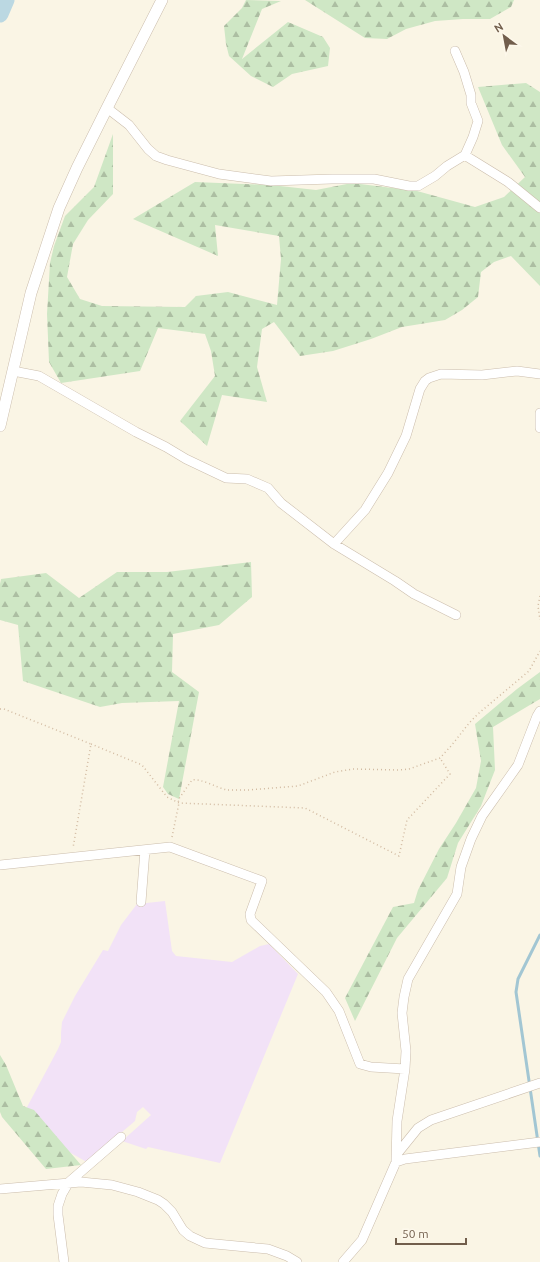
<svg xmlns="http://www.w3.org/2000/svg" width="540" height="1262" font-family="Ubuntu,sans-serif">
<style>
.education{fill:#f2e2f7}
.forest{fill:url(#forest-firs)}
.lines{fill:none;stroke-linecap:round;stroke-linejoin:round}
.stream{stroke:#a2c6d3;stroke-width:3}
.river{stroke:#bbd8e2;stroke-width:17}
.minor-casing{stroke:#cbbdac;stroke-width:10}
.tertiary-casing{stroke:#cbbdac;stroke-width:12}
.path{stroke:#d2bba2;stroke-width:1.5;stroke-dasharray:1 3;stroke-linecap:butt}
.minor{stroke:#fff;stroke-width:9}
.tertiary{stroke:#fff;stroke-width:11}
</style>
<defs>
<pattern id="forest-firs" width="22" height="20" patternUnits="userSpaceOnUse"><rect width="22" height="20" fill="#cfe7c5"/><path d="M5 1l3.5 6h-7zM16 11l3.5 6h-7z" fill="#acbea2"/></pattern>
</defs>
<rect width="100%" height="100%" fill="#faf5e5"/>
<path class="education" d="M165 901 172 951 176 956 232 962 260 946 269 944 298 974 220 1163 148 1147 146 1149 122 1141 151 1115 143 1107 137 1112 135 1121 89 1160 85 1161 62 1148 26 1109 58 1049 61 1042V1033L62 1022 75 996 103 950 108 951 121 925 137 904Z"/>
<path class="forest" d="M246 0 281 1 262 9 242 59 288 22 323 37 330 48 328 66 292 74 273 87 251 76 229 56 226 44 224 26 242 8Z
M305 0H514L511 7 490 19H463L435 21 406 29 387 39 365 38Z
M526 83 540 92V286L511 256 494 262 481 272 478 297 462 310 445 320 402 327 371 339 333 351 300 356 274 322 262 329 257 367 267 402 222 395 207 446 180 421 215 376 211 351 205 334 158 328 140 371 61 383 49 362 47 314 50 263 54 246 65 216 94 187 113 134V194L88 220 73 244 67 277 80 299 102 306 185 307 196 296 228 292 277 305 281 259 279 236 215 225 218 256 133 219 195 182 271 185 316 190 352 183 417 191 475 207 504 197 525 177 502 145 478 87Z
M251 562 252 597 219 625 173 634 172 672 199 692 179 799 168 794 163 787 179 701 122 703 100 707 23 681 18 625 0 620V584L1 579 46 573 79 598 117 572H167Z
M540 672V699L493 727 495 770 481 806 458 843 447 878 397 938 355 1021 345 998 393 907 414 903 418 890 439 849 456 823 476 788 481 761 475 724 517 689Z
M0 1055 6 1065 23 1106 34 1110 81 1165 46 1169 2 1117 0 1112Z"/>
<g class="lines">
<path class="stream" d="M540 935 518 979 516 992 540 1156"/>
<path class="river" d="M0 14 6 0"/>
<g class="minor-casing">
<path id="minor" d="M107 108 129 125 148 149 156 156 167 160 219 174 271 181 332 179H374L409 186H418L435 176 447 166 465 155 473 137 478 121 471 103V95L464 72 455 51
M465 155 466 156 508 182 540 208
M13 371 39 376 136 432 166 447 186 459 226 478 247 479 268 488 281 503 334 544 395 581 414 594 456 615
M540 413V428
M334 544 365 510 388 473 406 436 420 389 425 381 429 378 441 374 482 375 517 371 540 374
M0 865 170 847 262 881 250 914 251 920 326 992 339 1011 360 1064 371 1067 405 1069
M141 902 145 850
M397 1154 418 1128 431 1120 540 1083
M396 1162 405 1159 540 1142
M0 1189 81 1182 112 1185 138 1192 158 1200 164 1204 172 1212 183 1230 190 1236 205 1243 268 1249 287 1256 297 1262
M64 1262 58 1215V1206L62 1194 69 1182 121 1137
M343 1262 362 1240 396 1162 397 1121 405 1069 406 1051 402 1013 404 997 408 979 457 894 461 867 471 839 482 816 518 765 537 716 540 711"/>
</g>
<g class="tertiary-casing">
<path id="tertiary" d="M0 426 31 293 59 208 77 168 107 108 162 0"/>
</g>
<path class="path" d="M540 596 538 606 540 620
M0 709H4L91 744 73 848
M91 744 142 765 167 797 179 803 305 808 399 856 407 820 450 774 440 758
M172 837 179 803 178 800 192 780C201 778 217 788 227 790H248L298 786 335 772 353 769 399 770 409 769 440 758 451 746 470 722 479 713 529 671 540 651"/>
<use href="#minor" class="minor"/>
<use href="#tertiary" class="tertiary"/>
</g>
<g transform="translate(504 36) rotate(328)" stroke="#fdf8eb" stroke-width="3" paint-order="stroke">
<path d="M0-3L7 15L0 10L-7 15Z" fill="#715e4c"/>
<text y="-6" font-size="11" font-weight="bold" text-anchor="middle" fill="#715e4c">N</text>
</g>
<path d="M396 1238v6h70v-6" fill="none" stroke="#715e4c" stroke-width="2"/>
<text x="402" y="1238" font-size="12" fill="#715e4c" stroke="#fdf8eb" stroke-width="3" paint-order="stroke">50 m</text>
</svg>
